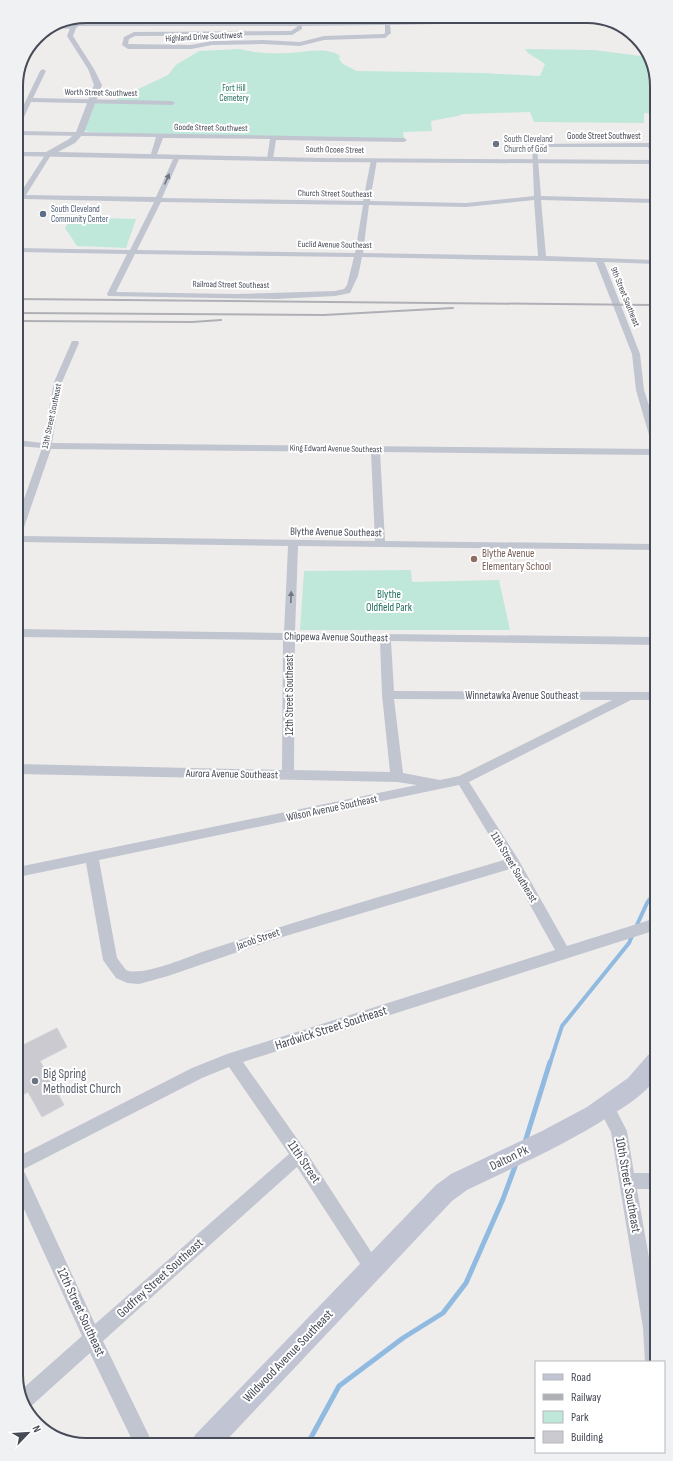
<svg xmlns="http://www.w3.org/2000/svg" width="673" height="1461" font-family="'Sofia Sans Condensed',sans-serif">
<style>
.green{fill:#bfe8da}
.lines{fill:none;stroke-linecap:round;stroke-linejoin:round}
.stream-far1{stroke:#91bae0;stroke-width:4}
.stream{stroke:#91bae0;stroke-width:5}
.building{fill:#cbcad0;stroke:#d1d1d7}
.minor{fill:#c1c5d0;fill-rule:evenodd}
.tertiary{fill:#c1c5d0;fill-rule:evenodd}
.secondary{fill:#c1c4d3;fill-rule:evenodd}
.rail{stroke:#afb0b6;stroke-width:2}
.oneway{fill:#727681}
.worship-dot{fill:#6b7280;stroke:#fff;stroke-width:1.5}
.service-dot{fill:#5c6f8a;stroke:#fff;stroke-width:1.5}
.education-dot{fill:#8d6e63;stroke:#fff;stroke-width:1.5}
.labels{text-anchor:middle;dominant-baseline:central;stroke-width:4;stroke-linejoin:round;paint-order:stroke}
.far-street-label{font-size:9px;fill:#474b57;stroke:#fff}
.far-park-label{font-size:9px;fill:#216e5d;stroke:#fff}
.far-worship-label{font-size:9px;fill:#5b616d;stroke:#fff;text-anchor:start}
.far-service-label{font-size:9px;fill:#4e5e75;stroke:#fff;text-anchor:start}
.street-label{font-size:11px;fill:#474b57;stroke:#fff}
.education-label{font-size:11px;fill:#785e54;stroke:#fff;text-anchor:start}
.park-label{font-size:11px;fill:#216e5d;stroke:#fff}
.near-street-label{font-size:13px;fill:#474b57;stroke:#fff}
.near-worship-label{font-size:13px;fill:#5b616d;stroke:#fff;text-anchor:start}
.rim{fill:none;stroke:#474b57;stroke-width:2}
</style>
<rect width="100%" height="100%" fill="#efedec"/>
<path class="green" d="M240 49C255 53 271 54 287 53 303 53 326 46 340 56L339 59 343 64 357 71 484 73 540 76 545 64 528 53 525 49 594 50 649 57 653 63V114L644 113V123L534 122 530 112 463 114 458 116 431 121 432 131 403 132 404 139 203 136 88 132 84 130 96 101H113L168 75 176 65 199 51Z
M71 217 136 219 126 248 77 246 65 228Z
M411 570 412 582 499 580 510 630H300L304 571Z"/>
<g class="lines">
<path class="stream-far1" d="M636 927 647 903 656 891
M550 1063 562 1026 629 943 633 934"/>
<path class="stream" d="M525 1142 550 1062
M308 1443 339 1386 403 1338 443 1313 466 1283 503 1199 516 1164"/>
</g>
<path class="building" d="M57 1028 67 1047 40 1061 64 1105 42 1117 28 1092 19 1097V1047Z"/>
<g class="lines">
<path class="minor" d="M598 19 605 21 390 25 391 33 385 38 324 40 300 46 263 44 212 45 191 49H128L122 45 124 37 134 32 291 31 297 27V26H75L73 29 49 28 53 25 74 26 76 23H258ZM385 25V33L384 34 324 36 300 42 263 40 212 41 191 45 128 44 129 39 135 36 292 35 302 29V26Z
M43 69 46 71 33 98 172 101 175 103 172 105 31 102 19 128 16 130V121L40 71Z
M16 131 404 138 407 140 404 142 276 140 273 159 270 161 267 159 270 139 163 138 156 157 153 159 150 157 156 137 16 135Z
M532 144 650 143 653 146V154L651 153 648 147H537L541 196 654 199V203L541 200 546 256 654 260V264L604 262 640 354 644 390 654 421V438L649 435 636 390 632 354 596 262 362 257 358 276 350 293 335 296 276 299 108 296 107 294 127 254 17 252V248L130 250 154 202 23 199 20 203 16 204V195H19L45 155 48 153 51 155 26 195 156 197 174 157 177 155 180 157 162 198 363 201 371 160 374 158 377 160 370 201 466 203 534 196ZM534 200 538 256 363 253 369 205 466 207ZM161 202 363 205 355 253 137 250ZM135 254 354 257 347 285 344 289 335 291 236 294 116 292Z
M72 341H78L79 343 62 382 52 443 654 449V455L380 452 385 541 655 544V550L298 546 295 633 655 637V645L391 641 394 691 655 692V700H631L469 782 518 859 567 946 656 918V930L243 1062 305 1150 381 1267 378 1273 372 1276 366 1273 297 1167 103 1341 153 1444H134L90 1353 29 1408H27L20 1398V1391L82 1336 19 1198V1156L192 1068 227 1054 555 950 510 869 279 938 168 976 139 984 127 983 116 978 103 960 86 863 18 877V867L417 785 397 782 18 774V764L282 770 283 640 18 637V629L284 633 288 546 17 542V519L42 448 17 446V440L43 443 54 382ZM51 449 371 452 375 541 21 536ZM295 640 380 641 382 695 390 772 294 770ZM394 699 612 700 459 776 440 780 403 773ZM459 785 504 860C403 890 302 919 202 952 186 958 140 977 126 970L117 958 99 860ZM229 1067 289 1154 95 1324 25 1173 20 1171 202 1078Z
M606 1100 612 1102 627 1131 634 1173H656V1189H637L657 1304V1362H645L643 1328 611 1132 598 1107 600 1102Z"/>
<path class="tertiary" d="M78 21H85L76 28 73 36 94 69 102 85 84 133 75 143 58 152 322 158 654 160V164L322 162 16 156V152H46L69 139 76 132 94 85 88 69 67 36 71 26Z"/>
<path class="secondary" d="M656 1052V1079C644 1094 628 1105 611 1115 566 1145 516 1166 467 1190L452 1201 223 1444H191L195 1435 436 1185 451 1174 542 1131 587 1107 628 1078 648 1055Z"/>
<path class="rail" d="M17 299 654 305
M17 313 324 315 453 308
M17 321 192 322 221 320"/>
</g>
<defs><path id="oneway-solid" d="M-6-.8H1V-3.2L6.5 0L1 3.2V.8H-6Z"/></defs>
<g class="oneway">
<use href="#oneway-solid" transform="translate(167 179) rotate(-66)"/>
<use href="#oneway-solid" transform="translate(291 597) rotate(-88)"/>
</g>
<g class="worship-dot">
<circle cx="496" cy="144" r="4"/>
<circle cx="35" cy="1081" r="4"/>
</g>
<circle class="service-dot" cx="43" cy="214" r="4"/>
<circle class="education-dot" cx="474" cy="559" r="4"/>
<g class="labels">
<g class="far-street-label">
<text transform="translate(204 37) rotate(-3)">Highland Drive Southwest</text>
<text transform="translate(101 93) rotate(1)">Worth Street Southwest</text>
<text transform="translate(211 128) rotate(1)">Goode Street Southwest</text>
<text x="604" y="136">Goode Street Southwest</text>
<text transform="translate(335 150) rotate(1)">South Ocoee Street</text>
<text transform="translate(335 194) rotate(1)">Church Street Southeast</text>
<text transform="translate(335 245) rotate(1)">Euclid Avenue Southeast</text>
<text transform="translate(231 285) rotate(1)">Railroad Street Southeast</text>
<text transform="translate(625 297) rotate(68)">9th Street Southeast</text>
<text transform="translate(52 416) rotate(-78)">13th Street Southeast</text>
<text transform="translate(336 449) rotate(1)">King Edward Avenue Southeast</text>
</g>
<g class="far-park-label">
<text x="234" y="88">Fort Hill<tspan x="234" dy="10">Cemetery</tspan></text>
</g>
<g class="far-worship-label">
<text x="504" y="139">South Cleveland<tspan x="504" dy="10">Church of God</tspan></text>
</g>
<g class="far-service-label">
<text x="51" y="209">South Cleveland<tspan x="51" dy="10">Community Center</tspan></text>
</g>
<g class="street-label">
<text transform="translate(336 532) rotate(1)">Blythe Avenue Southeast</text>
<text transform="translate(336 637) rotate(1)">Chippewa Avenue Southeast</text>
<text transform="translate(289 695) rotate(-90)">12th Street Southeast</text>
<text x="522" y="695">Winnetawka Avenue Southeast</text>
<text transform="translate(232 774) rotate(1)">Aurora Avenue Southeast</text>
<text transform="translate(332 808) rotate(-12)">Wilson Avenue Southeast</text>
<text transform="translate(514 867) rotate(59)">11th Street Southeast</text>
<text transform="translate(258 939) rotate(-19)">Jacob Street</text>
</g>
<g class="education-label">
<text x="482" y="553">Blythe Avenue<tspan x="482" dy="13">Elementary School</tspan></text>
</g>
<g class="park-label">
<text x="389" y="594">Blythe<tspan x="389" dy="13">Oldfield Park</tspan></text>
</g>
<g class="near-street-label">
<text transform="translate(331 1028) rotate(-18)">Hardwick Street Southeast</text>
<text transform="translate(509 1158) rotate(-26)">Dalton Pk</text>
<text transform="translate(304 1162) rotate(56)">11th Street</text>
<text transform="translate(628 1185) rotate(80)">10th Street Southeast</text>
<text transform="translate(160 1278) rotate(-42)">Godfrey Street Southeast</text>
<text transform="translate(81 1312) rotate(65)">12th Street Southeast</text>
<text transform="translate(288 1356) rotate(-46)">Wildwood Avenue Southeast</text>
</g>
<g class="near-worship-label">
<text x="43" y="1074">Big Spring<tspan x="43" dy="15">Methodist Church</tspan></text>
</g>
</g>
<path d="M0 0H673V1461H0ZM86 23H587A63 63 0 0 1 650 86V1375A63 63 0 0 1 587 1438H86A63 63 0 0 1 23 1375V86A63 63 0 0 1 86 23Z" fill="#f0f1f2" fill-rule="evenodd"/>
<path class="rim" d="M86 23H587A63 63 0 0 1 650 86V1375A63 63 0 0 1 587 1438H86A63 63 0 0 1 23 1375V86A63 63 0 0 1 86 23Z"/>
<rect x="535" y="1361" width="130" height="92" fill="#ffffff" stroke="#b5b7bc"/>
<rect x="543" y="1374" width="20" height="6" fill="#c1c4d3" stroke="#b5b7bc"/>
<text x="571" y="1381" font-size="12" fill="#474b57">Road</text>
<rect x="543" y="1394" width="20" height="6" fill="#afb0b6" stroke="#b5b7bc"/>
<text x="571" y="1401" font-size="12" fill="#474b57">Railway</text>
<rect x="543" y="1411" width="20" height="12" fill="#bfe8da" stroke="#b5b7bc"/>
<text x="571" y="1421" font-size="12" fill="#474b57">Park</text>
<rect x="543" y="1431" width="20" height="12" fill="#cbcad0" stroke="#b5b7bc"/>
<text x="571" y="1441" font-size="12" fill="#474b57">Building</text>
<g transform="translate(28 1433) rotate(65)" stroke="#ffffff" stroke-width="3" paint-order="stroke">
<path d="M0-3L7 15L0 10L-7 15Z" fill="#474b57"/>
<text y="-6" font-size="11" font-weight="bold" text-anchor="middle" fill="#474b57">N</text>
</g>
</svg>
